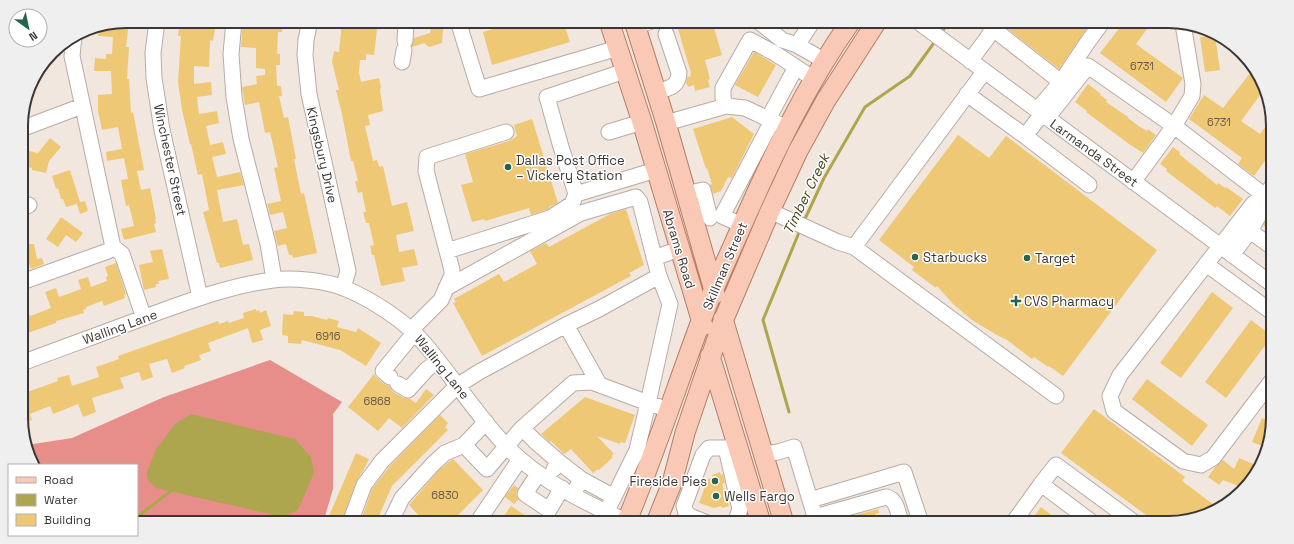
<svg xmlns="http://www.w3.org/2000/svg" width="1294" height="544" font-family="'Space Grotesk',sans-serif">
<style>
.forest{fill:#e88e8a}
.water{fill:#ada64e}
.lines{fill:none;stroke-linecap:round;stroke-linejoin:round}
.stream{stroke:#ada64e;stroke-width:3}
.building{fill:#efc875}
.minor-casing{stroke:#b6aca4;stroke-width:17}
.major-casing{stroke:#b57e67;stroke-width:21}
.minor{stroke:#fff;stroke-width:15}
.major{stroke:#fac9b5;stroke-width:19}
.poi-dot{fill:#27634d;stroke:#fff;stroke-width:1.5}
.labels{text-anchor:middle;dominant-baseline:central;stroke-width:3;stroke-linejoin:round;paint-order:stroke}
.number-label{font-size:11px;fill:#685b44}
.street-label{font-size:13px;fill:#3b3734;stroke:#fff}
.poi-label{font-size:13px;fill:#3b3734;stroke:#fff;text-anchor:start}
.water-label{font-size:14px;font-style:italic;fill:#47441f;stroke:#fff}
.rim{fill:none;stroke:#3b3734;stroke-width:2}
</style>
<rect width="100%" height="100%" fill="#f1e7de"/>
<path class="forest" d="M270 360 342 402 333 414V489L323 523H137V465H36L27 445 72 438 164 397Z"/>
<path class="water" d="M191 414 295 439 311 457 314 473 298 510 283 517 156 488 148 480 147 472 156 449 176 423Z"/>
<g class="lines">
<path class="stream" d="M940 34 950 21
M804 221 824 178 865 107 910 76 936 40
M789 412 763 320 800 230
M137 517 172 490"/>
</g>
<path class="building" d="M126 21H129L126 47H129L127 79H129L131 113 133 112 144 170 137 171 141 190 150 188 156 219H155L156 223 154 224 156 232 124 240 121 229 134 226 129 205 126 206 121 180 128 179 124 158 107 161 106 152 122 149 118 127 102 130 98 111V95L112 94 111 71H94L95 58 106 59V54H112L113 37 98 36 99 26Z
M180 21H198L197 26 215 28 213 41 210 40 209 67 194 66V84L211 82 212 95 197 97 199 114 217 111 219 123 206 126 210 145 223 142 226 154 212 157 217 177 240 172 244 185 217 190 223 222 237 219 243 245 249 244 253 260 220 268 219 263H217L203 212 209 210 202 174 198 175 191 144H190L182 110 178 82 181 36H178Z
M243 21H283L282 32H278L277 54H280V65H276L277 86H281L282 96H279L284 118 288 117 296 159H294L301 194 304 193 317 253 293 258 292 255H289L286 244 278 246 274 231 287 228 283 212 270 215 267 204 281 201 274 168 278 167 270 132 265 133 259 102 245 105 242 87 257 84 256 76 265 75V69L256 68V48L241 47Z
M342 21H378L374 55 366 54V60H360L359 72 361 82 379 78 381 88 380 89 383 111 368 115 370 125 365 126 373 161 377 160 379 167 383 166 392 206 407 202 414 231 396 235 399 252 414 249 418 265 402 268 405 281 381 286 374 255H372L370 246 374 245 369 223H366L363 212H366L362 192 358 193 355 181H358L353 161H351L342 114 336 90H339L332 62 334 51 339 52Z
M432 21H439L443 29 442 43 429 47 424 43 412 47 414 38 430 33Z
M519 21H563L570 42 492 65 483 32Z
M706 21H712L722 55 705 60 710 79 708 80 710 87 695 91 694 85 688 87 686 82 687 77 691 76 690 74 691 73 678 29Z
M1008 21H1092L1059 69 1004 26Z
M1125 21H1153L1136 44 1183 78 1166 102 1100 53Z
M1215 35 1220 70 1205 72 1200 37Z
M754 52 776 65 758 97 735 85Z
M1254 68 1263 91 1241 121 1260 134 1272 118V151L1254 176 1238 164 1242 158 1189 119 1204 95 1223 108Z
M1088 84 1101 94 1100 95 1107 100 1106 102 1128 117V118L1140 127 1147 131 1148 129 1156 135 1143 153 1129 144 1086 112 1087 111 1075 102Z
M732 117 754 134 732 178 728 177 721 191 713 194 710 185 712 184 707 168 706 169 693 129Z
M532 119 558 203 549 207 550 208 546 210 531 215 529 208 485 221 484 219 472 222 461 185 473 182 465 154 509 141 517 136 514 125Z
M958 135 989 158 1006 136 1157 250 1063 376 1049 366 1048 367 1034 357 1032 359 1007 340 995 334 972 320 953 304 937 286 936 288 912 270 914 267 879 240Z
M50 138 61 147 49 161 46 173 32 170V168L21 165V149L38 153Z
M1173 147 1180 152 1179 154 1217 185 1218 183 1225 188 1226 187 1243 199 1230 216 1217 206 1215 208 1166 171 1167 169 1160 164Z
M70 170 80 202 85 201 88 211 80 214 77 204 66 207 63 199H61L58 188 56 189 52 176Z
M1272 208V232L1263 225Z
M626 209 644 265 629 273 631 276 482 356 453 303 456 302 454 299 499 274 504 282 537 264 530 251 546 243 549 247 610 214Z
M61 217 83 233 76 242 66 235 58 247 46 239Z
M22 240H29V244H34L37 259 42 258 44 264 31 269 29 264H26V259L22 260Z
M162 249 169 279 158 281 159 284H156V287L144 290 139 265 153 262 150 251Z
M116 263 126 294 124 295 125 298 104 306 102 301 86 307V309L83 310 84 313 56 321V323L22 335V297H23L30 316 51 308 45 292 56 288 59 297 81 289 78 280 88 277 91 287 107 281 106 277 108 276 105 267Z
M1212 292 1233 308 1181 378 1160 363Z
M256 309V311L259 310 260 313 266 310 271 326 260 330 263 340 252 343 248 328 208 343 211 351 199 355 201 360 184 366 185 368 172 373 167 359 149 364 153 377 142 381 139 372 120 378 124 388 92 398 96 412 83 417 78 404 53 414 50 406 30 414 32 420 22 423V394L58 381 57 378 69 375 72 386 99 377 96 367 119 359 118 356 218 321 219 324 228 321 229 323 244 318 243 313Z
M294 311 304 312V316H312L327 320 328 318 339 321 337 327 356 332 358 328 381 343 366 366 340 350 302 340 301 344 288 343V336L282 335 283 314 293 315Z
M1251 320 1272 336 1226 398 1205 382Z
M374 374 377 378 384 384 389 386 393 392 404 398 410 399 416 403 426 389 434 395 402 428 389 418 378 431 348 407Z
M1147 379 1208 425 1192 446 1132 399Z
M585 397 635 415 625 443 620 442V444L597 436 614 454 611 456 613 457 599 470 598 469 593 473 571 449 564 454 551 441 550 442 541 434Z
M1094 409 1185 477 1182 481 1218 508 1175 523H1157L1061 453Z
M440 415 448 423 445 427 448 430 392 486 376 523H360L372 489 389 467Z
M1262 418 1272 422 1267 448 1252 442Z
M356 453 369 459 364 469 356 482 341 523H326Z
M1239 458 1258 466 1241 487 1223 480 1219 485 1208 477 1215 467 1223 460 1234 469Z
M453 459 483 490 450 523H426L409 505 439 470Z
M720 472 721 475 723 474 725 483 722 484 729 506 722 508 721 506 714 508 699 503 708 479 713 478 712 475Z
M514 485 518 488 516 494 518 500 514 504 505 497Z
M511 506 536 523H499Z
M1041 507 1061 523H1029Z
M878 509 879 513 875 514 878 523H827Z"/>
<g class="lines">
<g class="minor-casing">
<path id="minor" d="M157 21 153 53 154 78 162 130 200 297
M234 21 231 54 234 97 241 139 268 244 274 279
M310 21 306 40 305 55 309 94 348 271 343 288
M458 21 479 89 618 48
M758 21 782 40 797 45
M813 21 797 45 825 61
M917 21 1273 285
M636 26 652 21
M992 28 1061 82
M405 41 406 21
M970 61 988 37 996 21
M402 62 404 50
M656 92C668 88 678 88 679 73L666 34
M967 94 1025 136 1042 114
M726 106 745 108 781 125
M1037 110 1061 82 1087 43 1103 21
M1047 118 1088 66 1174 126 1265 196
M768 119 796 67
M666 123 726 106 723 98V88L750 40 776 54 814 79
M21 129 82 106
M609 132 642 122
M1025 136 1089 185
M1133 182 1174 126 1192 96 1193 84 1183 24
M1272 186 1265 196 1253 204 1120 375 1110 396 1114 411 1183 461 1201 465 1213 458 1273 379
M576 194 656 170
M686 194 703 190 710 218
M21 209 29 205
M770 211 838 242 854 247 1056 396
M742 225 722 216 772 121
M1250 231 1263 208 1265 196
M113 247 122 254 144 318
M854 247 984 72
M447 251 426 171 427 157 506 132
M1232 255 1250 231 1272 247
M654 258 679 249
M1206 264 1273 313
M22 282 108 251 113 247 72 56 74 36
M446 288 581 213 636 197 640 202 659 276
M566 325 599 384
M411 330 441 300 452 275V270L447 251 550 218 572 204 576 194 561 147 547 97 625 71
M22 363C67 346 112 330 156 313 195 299 233 285 273 280 292 277 327 281 344 288 371 299 405 321 423 342 452 376 476 414 506 446 540 481 587 504 631 523
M390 377 383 371 414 333
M398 384 408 390 427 369 438 361
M486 422 464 445 487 469 522 428 573 383 592 382 648 403 669 410
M522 428 535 441 559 462
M726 448 740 509 735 523
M763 454 778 452 794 447 817 523
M554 469 559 462 581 479
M538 474 525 494 549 510 562 488
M1041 484 1056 465 1135 523
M573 495 581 479 614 497
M810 500 904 472 921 523
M692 517 686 513 684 506 703 455 709 448H726L739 451
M815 517 886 497C897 499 898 513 901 523
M350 523 364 485 382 461 457 386 479 372 566 325 599 309 659 276 670 304 648 403 637 450
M390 523 402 498 433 464 445 453 464 445
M477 523 520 459
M601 523 637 450 646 454
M689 523 692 517 707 523
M1013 523 1041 484 1093 523"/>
</g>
<g class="major-casing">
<path id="major" d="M609 21 642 122 703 326
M634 21 666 123 715 294
M723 319 784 523
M710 356 761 523
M626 523C654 456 676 388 701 321 712 291 726 262 739 232 771 159 805 86 851 21
M656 523 672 483 685 433 723 321 770 211 798 151 826 100 877 21"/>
</g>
<use href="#minor" class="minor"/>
<use href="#major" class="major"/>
</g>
<g class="poi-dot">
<circle cx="508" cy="167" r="4"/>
<circle cx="915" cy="257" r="4"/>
<circle cx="1027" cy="258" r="4"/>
<path d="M1014 295h4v4h4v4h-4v4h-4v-4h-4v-4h4z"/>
<circle cx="715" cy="481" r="4"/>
<circle cx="716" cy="496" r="4"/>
</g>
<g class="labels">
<g class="number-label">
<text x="1142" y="66">6731</text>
<text x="1219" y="122">6731</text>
<text x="328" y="336">6916</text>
<text x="377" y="401">6868</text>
<text x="445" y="495">6830</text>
</g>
<g class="street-label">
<text transform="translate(1094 153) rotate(36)">Larmanda Street</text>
<text transform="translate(322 155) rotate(77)">Kingsbury Drive</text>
<text transform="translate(170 160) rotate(78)">Winchester Street</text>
<text transform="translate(679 249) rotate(73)">Abrams Road</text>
<text transform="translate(725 266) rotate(-67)">Skillman Street</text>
<text transform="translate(120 327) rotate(-20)">Walling Lane</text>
<text transform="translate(442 367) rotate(51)">Walling Lane</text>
</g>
<g class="poi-label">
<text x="516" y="160">Dallas Post Office<tspan x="516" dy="15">– Vickery Station</tspan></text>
<text x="923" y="257">Starbucks</text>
<text x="1035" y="258">Target</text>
<text x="1024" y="301">CVS Pharmacy</text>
<text x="707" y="481" text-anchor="end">Fireside Pies</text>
<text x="724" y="496">Wells Fargo</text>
</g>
<g class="water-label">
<text transform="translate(806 194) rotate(-64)">Timber Creek</text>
</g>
</g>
<path d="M0 0H1294V544H0ZM126 28H1168A98 98 0 0 1 1266 126V418A98 98 0 0 1 1168 516H126A98 98 0 0 1 28 418V126A98 98 0 0 1 126 28Z" fill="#efefef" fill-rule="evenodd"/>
<path class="rim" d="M126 28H1168A98 98 0 0 1 1266 126V418A98 98 0 0 1 1168 516H126A98 98 0 0 1 28 418V126A98 98 0 0 1 126 28Z"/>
<rect x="8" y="464" width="130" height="72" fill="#ffffff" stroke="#b1afae"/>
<rect x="16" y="477" width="20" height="6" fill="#fac9b5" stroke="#b1afae"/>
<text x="44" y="484" font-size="12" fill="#3b3734">Road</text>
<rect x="16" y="494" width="20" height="12" fill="#ada64e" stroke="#b1afae"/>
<text x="44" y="504" font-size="12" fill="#3b3734">Water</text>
<rect x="16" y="514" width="20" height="12" fill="#efc875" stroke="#b1afae"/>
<text x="44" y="524" font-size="12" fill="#3b3734">Building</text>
<g transform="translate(28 28) rotate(147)"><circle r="19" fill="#ffffff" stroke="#b1afae"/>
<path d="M0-3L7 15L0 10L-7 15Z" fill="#27634d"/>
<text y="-6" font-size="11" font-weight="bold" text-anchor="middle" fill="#3b3734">N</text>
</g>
</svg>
